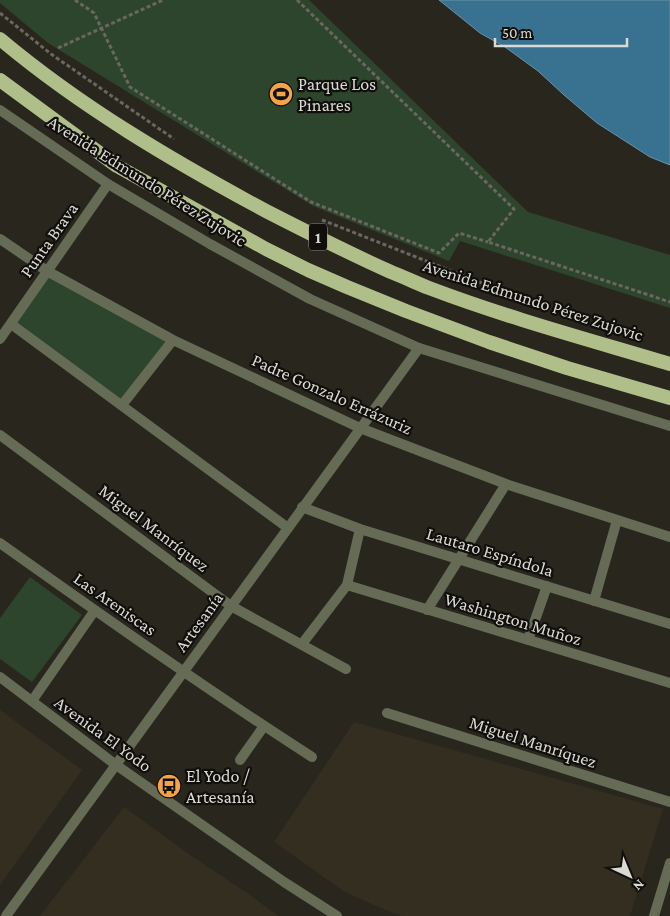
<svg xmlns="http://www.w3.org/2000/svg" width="670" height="916" font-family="'Crimson Pro',serif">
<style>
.built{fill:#342e20}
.green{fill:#2d452c}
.water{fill:#397291;stroke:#6a91a5}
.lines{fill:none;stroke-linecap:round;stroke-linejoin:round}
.path{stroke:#6a6760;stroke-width:3;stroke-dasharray:4 2.5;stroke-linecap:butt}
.minor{stroke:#656b55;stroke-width:10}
.tertiary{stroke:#656b55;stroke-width:10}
.trunk{stroke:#b0be8a;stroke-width:14}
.labels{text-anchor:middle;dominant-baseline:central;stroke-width:4.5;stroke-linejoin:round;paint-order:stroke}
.shield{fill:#110f0c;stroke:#9e9c97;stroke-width:1}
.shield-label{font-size:16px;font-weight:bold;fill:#dbd9d3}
.poi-label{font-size:18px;fill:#dbd9d3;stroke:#110f0c;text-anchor:start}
.street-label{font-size:18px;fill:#dbd9d3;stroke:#110f0c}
</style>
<rect width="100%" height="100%" fill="#29261e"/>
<path class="built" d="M0 710 82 770 0 885Z
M354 722 663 809 630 916H402L383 909 345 892 274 842Z
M124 807 190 855 250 895 278 916H40Z"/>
<path class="green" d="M0 0H309L528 212 670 255V308L460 241 449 261 313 206 48 43 0 3Z
M47 271 173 340 122 405 11 324Z
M30 577 82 615 32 682 0 659V618Z"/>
<path class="water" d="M439 0H670V165L650 157 597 123 564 95 538 71 505 47 480 33Z"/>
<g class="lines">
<path class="path" d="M75 0 94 13 130 87 311 202 439 253 459 233 488 242
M297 0 514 209 488 242 670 302
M0 13 51 54 174 139
M58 48 163 0
M322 220 556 312"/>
<path class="minor" d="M0 239 47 271 173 340 360 428 506 484 670 537
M11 324 288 528
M0 339 108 184
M419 348 670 426
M122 405 173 340
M0 435 231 606 346 669
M302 507 360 529 670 624
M0 543C103 616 206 689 312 757
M347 585 670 683
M594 601 617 520
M427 610 506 484
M528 640 547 586
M302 644 347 585 360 529
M32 701 95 610
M387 713 670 802
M240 760 264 726"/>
<path class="tertiary" d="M0 110 108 184 210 244 310 299 419 348 6 916
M0 677 116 765 284 882 337 916
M654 916 670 863"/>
<path class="trunk" d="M0 39C81 107 173 161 266 211 307 232 348 253 391 272 404 277 416 283 429 288 508 318 590 340 670 364
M0 80 117 166 266 249 308 270 347 287 406 311 489 342 567 368 670 398"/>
</g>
<defs>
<g id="stadium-disc" transform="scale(1.25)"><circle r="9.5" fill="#f6a248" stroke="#110f0c"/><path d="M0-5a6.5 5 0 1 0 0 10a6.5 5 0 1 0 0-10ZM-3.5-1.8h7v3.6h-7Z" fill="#111"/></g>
<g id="bus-disc" transform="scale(1.25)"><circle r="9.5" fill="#f6a248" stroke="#110f0c"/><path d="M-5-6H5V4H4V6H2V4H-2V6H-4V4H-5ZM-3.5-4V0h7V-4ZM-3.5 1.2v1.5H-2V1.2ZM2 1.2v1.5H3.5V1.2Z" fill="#111"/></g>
</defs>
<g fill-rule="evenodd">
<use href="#stadium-disc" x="281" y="94"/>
<use href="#bus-disc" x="169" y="786"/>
</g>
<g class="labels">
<rect class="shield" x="309" y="223.5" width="18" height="27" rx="4"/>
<g class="shield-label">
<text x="318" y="237">1</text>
</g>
<g class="poi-label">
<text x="298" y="84">Parque Los<tspan x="298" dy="21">Pinares</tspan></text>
<text x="186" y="776">El Yodo /<tspan x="186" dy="21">Artesanía</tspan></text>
</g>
<g class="street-label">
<text transform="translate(147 181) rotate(32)">Avenida Edmundo Pérez Zujovic</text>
<text transform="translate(49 240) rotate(-55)">Punta Brava</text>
<text transform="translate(533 300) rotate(18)">Avenida Edmundo Pérez Zujovic</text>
<text transform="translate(332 394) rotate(24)">Padre Gonzalo Errázuriz</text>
<text transform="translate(154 528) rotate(37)">Miguel Manríquez</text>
<text transform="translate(490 552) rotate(17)">Lautaro Espíndola</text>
<text transform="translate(115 604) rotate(35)">Las Areniscas</text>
<text transform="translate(513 619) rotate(17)">Washington Muñoz</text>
<text transform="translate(199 622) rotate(-54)">Artesanía</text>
<text transform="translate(103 734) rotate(36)">Avenida El Yodo</text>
<text transform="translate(533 742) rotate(18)">Miguel Manríquez</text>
</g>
</g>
<g transform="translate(630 876) rotate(136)" stroke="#110f0c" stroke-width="4" paint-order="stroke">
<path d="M0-4L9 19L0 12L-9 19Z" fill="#dbd9d3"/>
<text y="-8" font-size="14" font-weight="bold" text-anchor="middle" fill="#dbd9d3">N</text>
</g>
<path d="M495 38v8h132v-8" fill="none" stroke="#dbd9d3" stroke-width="2.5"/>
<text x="502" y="38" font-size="15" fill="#dbd9d3" stroke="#110f0c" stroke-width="4" paint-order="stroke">50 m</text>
</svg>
